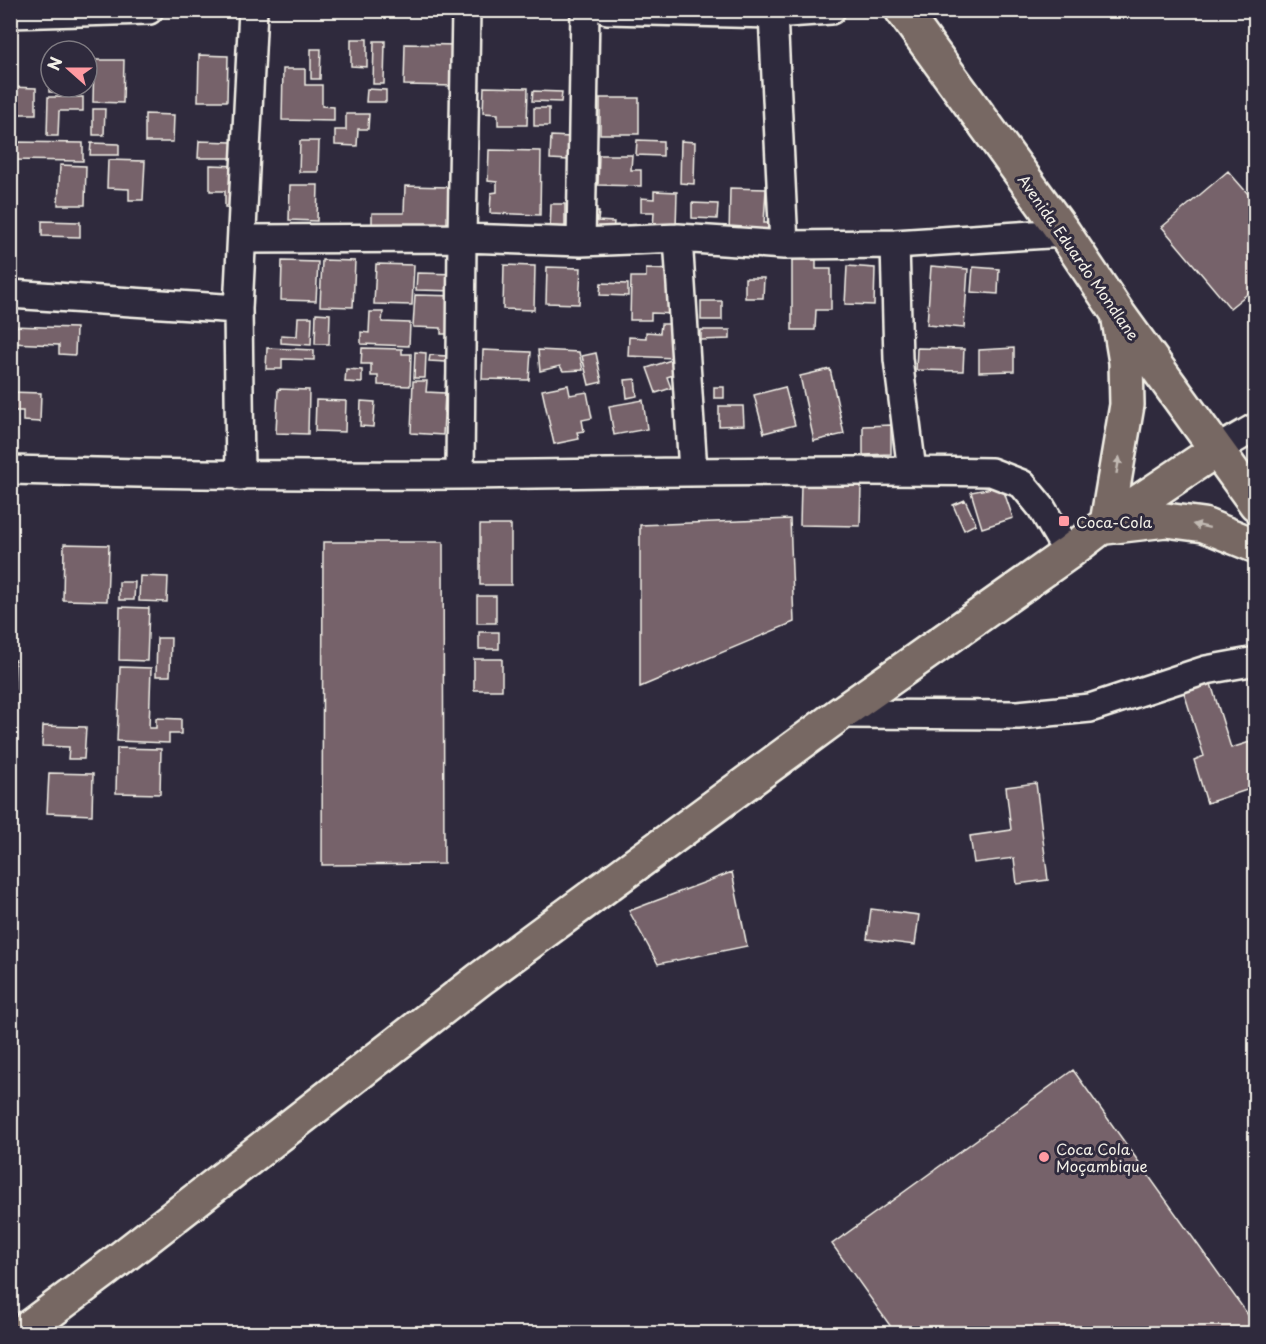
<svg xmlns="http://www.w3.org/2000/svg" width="1266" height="1344" font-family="'Playpen Sans',sans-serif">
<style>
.building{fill:#76626b;stroke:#f4f1e8;stroke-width:1.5}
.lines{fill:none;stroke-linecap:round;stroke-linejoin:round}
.minor-casing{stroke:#f4f1e8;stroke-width:32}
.major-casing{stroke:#f4f1e8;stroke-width:38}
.minor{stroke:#2f2a3d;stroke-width:27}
.major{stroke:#776864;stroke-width:33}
.oneway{fill:#c2bab3}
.poi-dot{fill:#ff9aa2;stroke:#2f2a3d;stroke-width:2}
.labels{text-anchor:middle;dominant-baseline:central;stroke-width:6;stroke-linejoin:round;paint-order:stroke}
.street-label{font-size:15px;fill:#f4f1e8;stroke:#2f2a3d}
.poi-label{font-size:15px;fill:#f4f1e8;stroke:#2f2a3d;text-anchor:start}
</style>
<rect width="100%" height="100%" fill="#2f2a3d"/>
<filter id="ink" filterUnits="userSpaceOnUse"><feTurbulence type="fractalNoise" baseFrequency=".0167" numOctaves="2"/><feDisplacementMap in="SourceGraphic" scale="12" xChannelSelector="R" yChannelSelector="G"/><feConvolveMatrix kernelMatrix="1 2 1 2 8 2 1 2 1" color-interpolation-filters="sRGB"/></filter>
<g filter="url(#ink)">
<path class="building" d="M351 39H367V67L351 66Z
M374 41H385L384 84H373Z
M405 44 458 45 456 86 404 85Z
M311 49H321L320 79H311Z
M199 55 228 56 227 101H198Z
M49 59H51V87H84V93L49 92Z
M94 60H124L123 103 93 102Z
M283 69H305V85H322V106L334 107V121L282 120Z
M10 87 36 88V114H10Z
M484 87 528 88 527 125H498V114L483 113Z
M367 89 386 90V102H366Z
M533 91 562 92 561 102 532 101Z
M48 97H83V111H59L58 136H47Z
M600 98H639V134H600Z
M534 108H549V126H534Z
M93 109H105L104 135H93Z
M233 113 245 114 243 158H198L199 141 232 142Z
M145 114 174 115 173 142H145Z
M346 114H369L368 129H358L357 146 335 145V130H346Z
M551 136 570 137 569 160 550 159Z
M637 140 663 141V156L636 155Z
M300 141H319L318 172H299Z
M681 141 695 142 694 184 680 183Z
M12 142 83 143V161L11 160Z
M91 143 119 144V155H90Z
M489 150 541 151 540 215 490 213 491 193 497 192V182L488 181Z
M599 155H632L631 170H641V186L598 185Z
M108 160 145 161 143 200H129V189L107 188Z
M60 165 86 166 85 205H58Z
M210 165 240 166 239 208 225 207V191H210Z
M1228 171 1256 203V287L1230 308 1162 227Z
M290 185H318L317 221 289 220Z
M405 186 450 187 448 228 372 226V213H404Z
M730 188 766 189 764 223H777L776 238 729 237Z
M654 191 677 192 676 229H653L654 212H641V198L654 199Z
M692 203 718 204 717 219 692 218Z
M551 204H565V231H550Z
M586 212H599L598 221 614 222 613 232 585 231Z
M42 221 80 222V237L42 236Z
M792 259 816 260V269H831V310H816L815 330H792Z
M322 260 355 261 353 307 320 306Z
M282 261 318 262 316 301 281 300Z
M376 264 414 265 412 305 374 304Z
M504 265 535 266 534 310 503 309Z
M847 266 875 268 874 305 845 304Z
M931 266 968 269 964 328 927 325Z
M547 267 581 268 579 304 546 303Z
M973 267 999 269 998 294 971 292Z
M646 269 677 270 676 314 651 313V320H630L631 277H646Z
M417 273 459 274 458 291 416 290Z
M745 278H764L763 298H745Z
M601 283 628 284V296L600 295Z
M415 295 459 296 448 334H441V328L413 327Z
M701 301H722V320H701Z
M370 312H383L382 322 410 323 409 346 361 344V332L369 333Z
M316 313 330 314 329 344H315Z
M298 317H312L311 345 281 343V335L297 336Z
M661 324H676L675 358 628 356 629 337 646 338V332L660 333Z
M10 326 76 328 75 355 59 354V345L10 343Z
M701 330H730V339L701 340Z
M267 348 314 350V360L282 359V369H266Z
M362 348 402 349V354H411L410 386 378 385V376H371V364H361Z
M917 348 964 349 963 371 916 370Z
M1014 348V371L979 372V350Z
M483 350 531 352 529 380 482 379Z
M538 350 579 352 583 370 563 371 560 366 540 371Z
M415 352 426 353 425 378H414Z
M596 353 602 382 589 385 582 356Z
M430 355 447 356 446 362 429 361Z
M671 360 676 374 667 377 671 388 656 393 647 368Z
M446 368 459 369 457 420 444 419Z
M346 369 362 370V383L345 382Z
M830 369 844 434 814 441 800 376Z
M635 379 637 396 627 398 625 380Z
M413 381H427L426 392 445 393 443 435 411 433Z
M568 385 570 395 587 392 592 418 582 420 584 431 577 432 579 439 554 444 542 390Z
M714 387H724V398H714Z
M785 387 795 425 764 433 754 395Z
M278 389 309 390 308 434 276 433Z
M10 392 41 393 40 422 23 421V411H10Z
M316 400 346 401 345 432 315 431Z
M643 400 647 429 614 435 609 406Z
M361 401 375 402 373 427 360 426Z
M719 406H743L744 425 719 426Z
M891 425V454L863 455V426Z
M801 485H861L860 526 800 525Z
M1002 486 1013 518 982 528 971 492Z
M965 500 976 524 964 530 953 505Z
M790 519 794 622 640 687V525Z
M480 525H511V585H480Z
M323 542H443L444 864 322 865Z
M64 544 109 545 107 601 63 600Z
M140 576 168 577 167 602 139 601Z
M119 582H135L134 600H119Z
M477 596H496V623H477Z
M120 607 149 608 147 661 119 660Z
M479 632H499V649H479Z
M157 638H171L170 676H156Z
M474 659H502V690H474Z
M10 660H15L14 689 10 688Z
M120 667 151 668 149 728H156V718L181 719V734H169V743L117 741Z
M1207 671 1231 748 1250 742 1256 760V787L1207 803 1194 760 1204 756 1180 680Z
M43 726 86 727 84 759H68L69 747 42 746Z
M117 748 161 749 160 794 116 793Z
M49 773 93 774 92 815 47 813Z
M1036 783 1048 880 1017 884 1014 858 974 863 970 836 1011 830 1006 787Z
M732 872 747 946 658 964 629 911Z
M871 909 919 915 915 945 867 939Z
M1073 1070 1256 1326V1334H896L832 1244Z"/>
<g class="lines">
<g class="minor-casing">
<path id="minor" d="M607 10 773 14 831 10
M10 14 149 10
M773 14 784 245
M678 238 693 471
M242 239 462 238 581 242 678 238 784 245 895 244 1064 233
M581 242 585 10
M895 244 898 359 912 471
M10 294 238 309
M1216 450 1256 427
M10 470C160 474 309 476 459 475 636 473 814 469 991 472L1022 484 1041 507 1068 553
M460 475 462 238 466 10
M240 476 238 309 253 10
M840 714 1018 715 1090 708 1206 670 1256 661"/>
</g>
<g class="major-casing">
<path id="major" d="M902 10 1064 233 1119 315 1256 504
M1107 523 1127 405 1126 362 1119 320
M1106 527 1166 520 1204 525 1256 546
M20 1334 107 1269 480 979 840 714 1068 553 1107 523 1216 450"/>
</g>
<use href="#minor" class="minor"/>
<use href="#major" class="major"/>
</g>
<defs><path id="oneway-solid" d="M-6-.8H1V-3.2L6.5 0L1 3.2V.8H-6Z" transform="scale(1.5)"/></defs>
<g class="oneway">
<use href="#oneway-solid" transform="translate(1118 465) rotate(-80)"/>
<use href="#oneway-solid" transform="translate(1201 526) rotate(-168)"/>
</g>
</g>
<g class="poi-dot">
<rect x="1058" y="515" width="12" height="12" rx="3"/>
<circle cx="1044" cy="1157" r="6"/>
</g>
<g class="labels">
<g class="street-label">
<text transform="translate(1079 257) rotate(55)">Avenida Eduardo Mondlane</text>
</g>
<g class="poi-label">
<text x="1076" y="521">Coca-Cola</text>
<text x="1056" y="1148">Coca Cola<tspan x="1056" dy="17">Moçambique</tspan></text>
</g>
</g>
<rect width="1266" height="1344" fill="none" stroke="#2f2a3d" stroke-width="36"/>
<rect x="18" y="18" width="1230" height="1308" fill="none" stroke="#f4f1e8" stroke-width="2" filter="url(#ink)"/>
<g transform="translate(69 69) rotate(291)"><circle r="28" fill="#2f2a3d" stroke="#7e7a81" stroke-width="1.5"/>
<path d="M0-4.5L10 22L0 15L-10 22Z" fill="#ff9aa2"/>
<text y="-9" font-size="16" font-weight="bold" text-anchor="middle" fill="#f4f1e8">N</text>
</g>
</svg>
